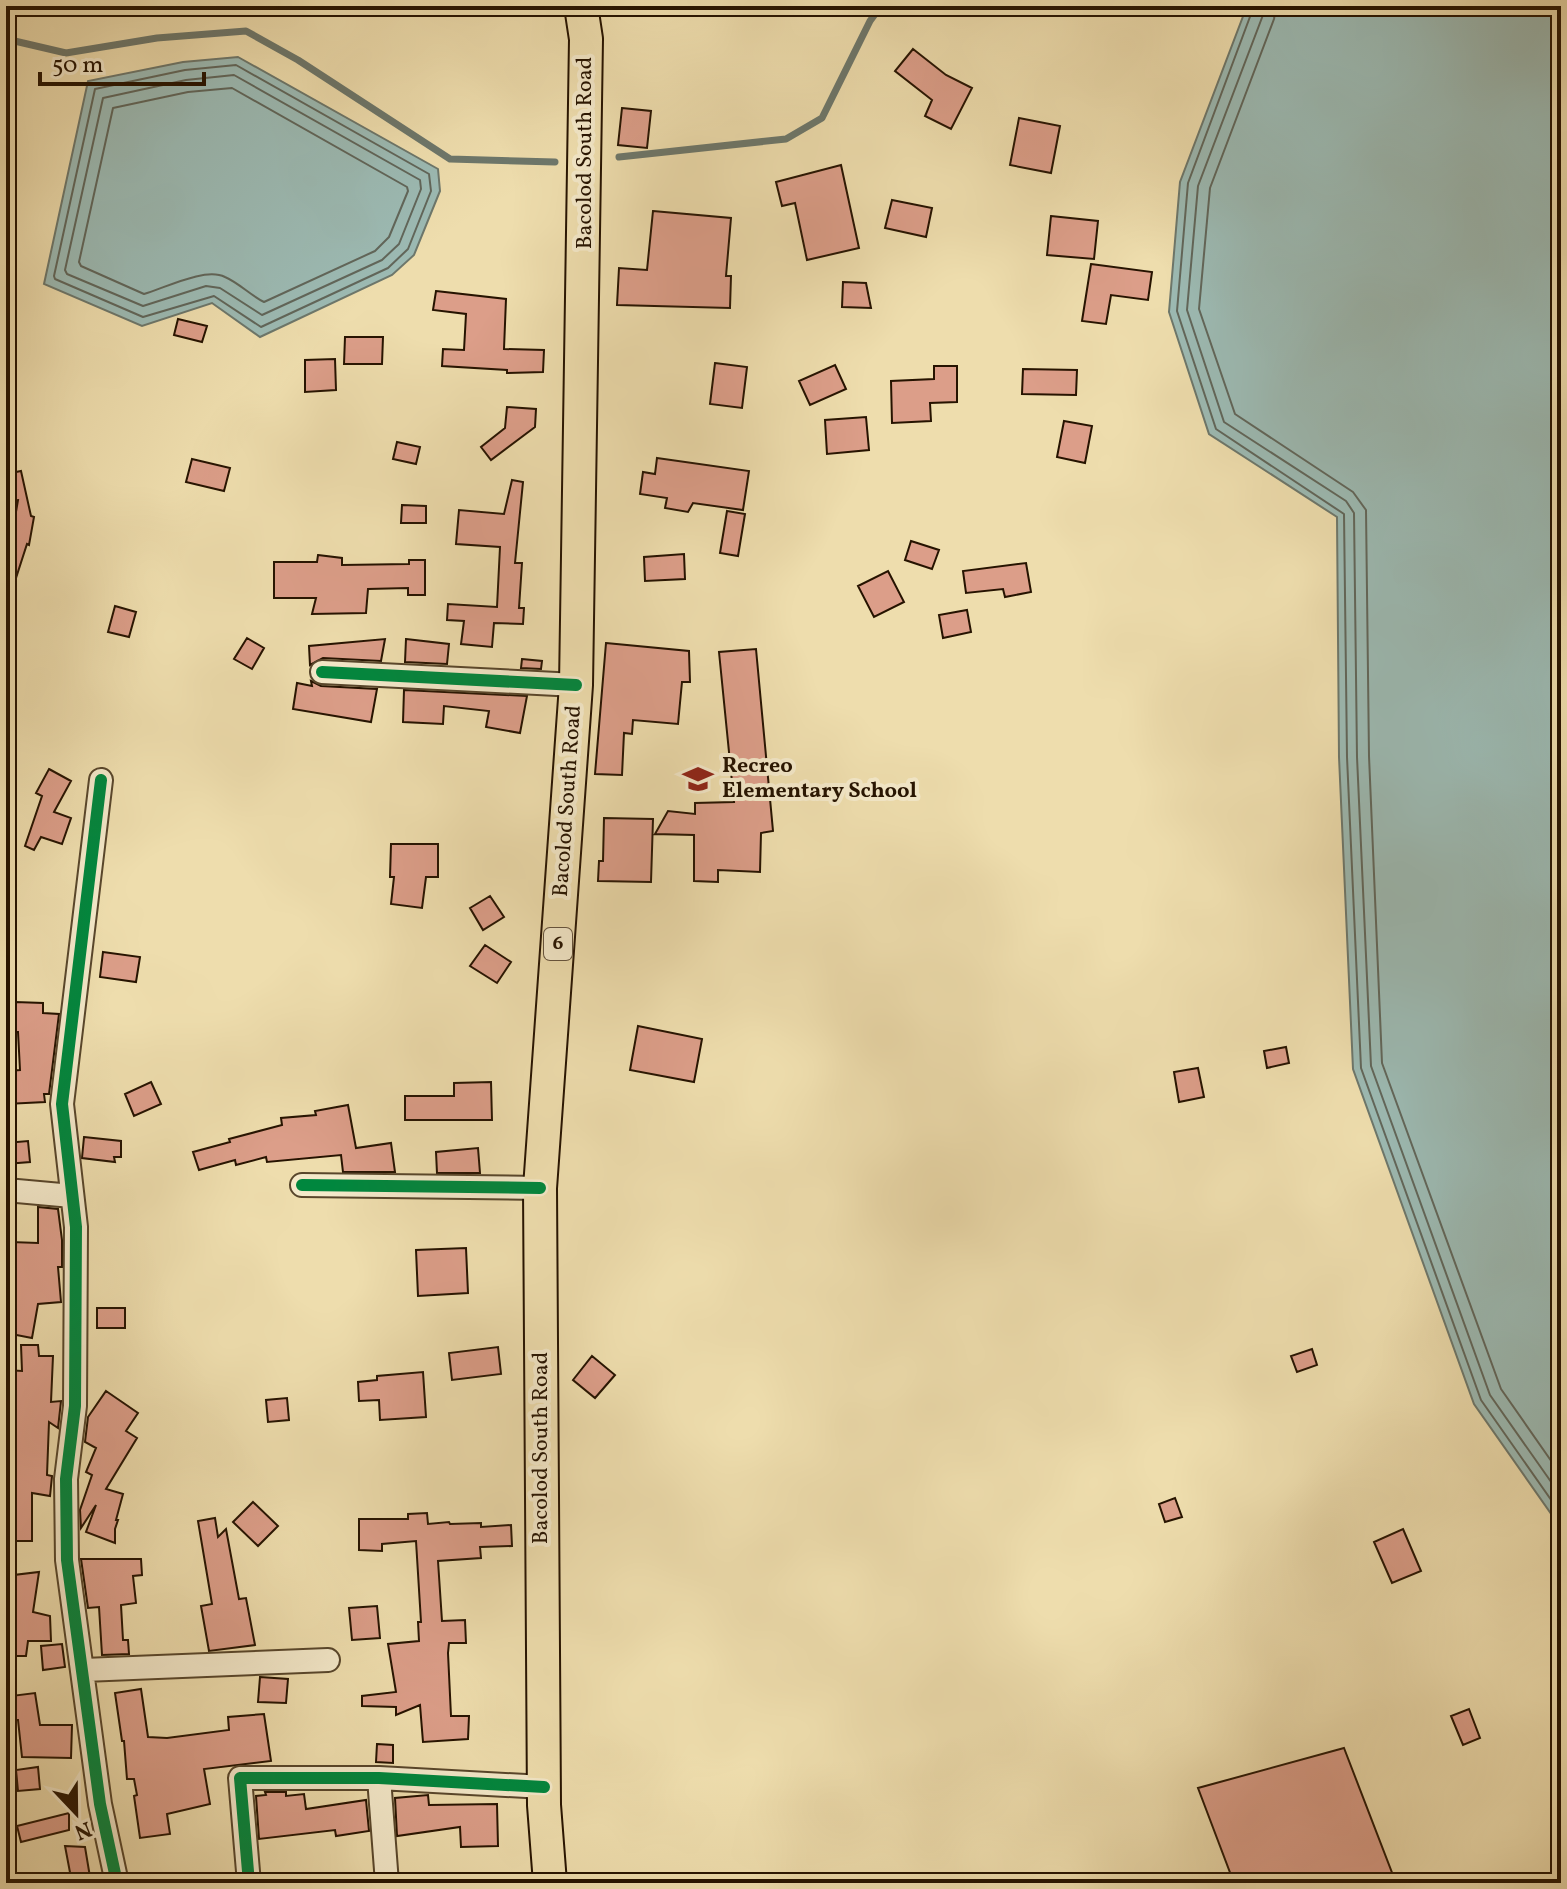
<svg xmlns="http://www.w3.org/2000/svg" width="1567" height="1889" font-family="Vollkorn,serif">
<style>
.water{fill:#9cbab3;stroke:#6d776b;stroke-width:2}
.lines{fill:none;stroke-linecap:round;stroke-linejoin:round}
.shore{stroke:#61665a;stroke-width:2}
.stream{stroke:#6d776b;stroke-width:7}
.building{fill:#dc9e89;stroke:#261300;stroke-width:2}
.minor-casing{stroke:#58462b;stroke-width:26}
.highway-casing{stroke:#261300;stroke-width:36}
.minor{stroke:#f4e9ca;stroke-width:22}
.highway{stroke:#eeddad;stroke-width:32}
.cycleway-casing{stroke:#f4e9ca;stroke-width:17}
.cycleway{stroke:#00873e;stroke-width:12}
.labels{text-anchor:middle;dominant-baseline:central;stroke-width:8;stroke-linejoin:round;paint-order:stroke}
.shield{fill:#f4e9ca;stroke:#64533d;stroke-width:2}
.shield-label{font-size:20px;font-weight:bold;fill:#261300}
.street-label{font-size:22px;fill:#261300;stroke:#f4e9ca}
.poi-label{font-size:22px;font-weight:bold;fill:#261300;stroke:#f4e9ca;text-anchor:start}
</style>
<rect width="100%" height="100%" fill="#eeddad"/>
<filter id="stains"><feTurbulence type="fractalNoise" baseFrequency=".0025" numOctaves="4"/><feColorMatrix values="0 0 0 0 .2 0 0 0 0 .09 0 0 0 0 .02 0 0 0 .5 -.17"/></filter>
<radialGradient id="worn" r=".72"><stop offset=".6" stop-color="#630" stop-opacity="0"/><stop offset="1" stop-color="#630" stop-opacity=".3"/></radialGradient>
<path class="water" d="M1247 6H1561V1528L1474 1404 1353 1069 1339 757 1337 517 1209 434 1169 312 1180 182Z
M238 57 438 169 440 191 414 255 392 275 260 337 212 303 142 326 44 284 88 81 183 62Z"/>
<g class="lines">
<path class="shore" d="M1254 6 1188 183 1177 311 1216 429 1344 514 1347 757 1361 1068 1481 1400 1561 1514
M1264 6 1263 15 1198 186 1187 310 1224 422 1346 501 1354 513 1357 757 1371 1066 1490 1395 1561 1496
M1276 6 1274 19 1210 188 1199 309 1235 414 1353 492 1366 510 1369 756 1382 1063 1501 1389 1561 1475
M236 65 429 174 431 191 408 249 388 268 261 327 214 296 143 317 55 279 54 276 95 89 185 70Z
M234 75 420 180 421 189 399 244 382 260 262 315 220 288 206 286 143 306 67 274 65 270 103 98 186 80Z
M232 88 407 187 408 191 389 237 375 251 264 302C250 295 239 283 225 277 205 267 165 288 144 294L81 266 79 262 113 108 188 92Z"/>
<path class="stream" d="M6 39 66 53 157 38 246 31 298 60 450 159 555 162
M619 157 786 139 822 118 870 21 881 6"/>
</g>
<path class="building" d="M913 49 946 75 972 88 951 129 925 116 932 100 895 71Z
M622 108 651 111 647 148 618 145Z
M1019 118 1060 126 1051 173 1010 165Z
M841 165 859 248 807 260 795 203 782 206 776 182Z
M892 200 932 208 926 237 885 228Z
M653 211 731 218 726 276H731L730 308 617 305 619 268 647 270Z
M1051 216 1098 221 1094 259 1047 255Z
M1091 264 1152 272 1148 300 1111 295 1106 324 1082 321Z
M843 282 866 283 871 308 842 307Z
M436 291 506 299 504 349 544 350 543 372 507 373V370L442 366 443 349 464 350 466 314 433 310Z
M178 319 207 326 202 342 174 335Z
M345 337H383L382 364H344Z
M335 359 336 390 305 392V360Z
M715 363 747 367 742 408 710 404Z
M835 365 846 389 810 405 799 381Z
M934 366H957V402L930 403 931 421 892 423 891 381 934 379Z
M1023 369 1077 370 1076 395 1022 394Z
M507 407 536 409 535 427 491 460 481 447 505 428Z
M866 417 869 450 827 454 825 420Z
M1064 421 1092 426 1085 463 1057 457Z
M397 442 420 447 416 464 393 459Z
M657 458 749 471 743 510 693 503 688 512 665 508 667 498 640 494 643 472 655 474Z
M192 459 230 468 224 491 186 482Z
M21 471 31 516 34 517 29 545 27 544 15 581 6 579V571L18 500 6 501V474Z
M512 480 523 482 515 563H522L519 608H524L523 624 494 623 492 647 461 644 464 621 447 620 448 604 497 607 500 547 456 544 459 510 504 514Z
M402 505 426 506V523H401Z
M727 511 745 514 738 556 720 553Z
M911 541 939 550 932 569 905 560Z
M684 554 685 579 645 581 644 557Z
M318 555 342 558V565L409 564V560H425V595H408V588L368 589 366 613 312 614 316 598H274V562H317Z
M1026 563 1031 592 1005 597 1003 589 966 593 963 571Z
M888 571 904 602 874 617 858 586Z
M115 606 136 612 129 637 108 632Z
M967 610 971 632 943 638 939 615Z
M247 638 264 648 252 669 234 659Z
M385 639 381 661 323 658 310 665 309 646Z
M406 639 449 644 447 664 405 662Z
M606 643 689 651 690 682H682L678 724 633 720 632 734 624 733 622 775 595 774Z
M756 649 773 831 761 833 760 872 718 870V882L694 881V835L655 834 668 811 695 814V803L734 802 719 652Z
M522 659 542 661 541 669 521 668Z
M311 681 321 686 377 689 371 722 293 709 297 683 312 686Z
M404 690 527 696 520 733 486 727 489 711 444 706 443 724 403 722Z
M49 769 71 781 54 812 71 818 62 844 41 837 34 850 25 846 42 796 36 793Z
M604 818 653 819 651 882 598 881 599 861H603Z
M391 844H438V877H426L422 908 391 904 394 877H390Z
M490 896 504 917 483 930 470 908Z
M485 945 511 962 497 983 470 966Z
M103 952 140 957 136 982 100 977Z
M15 1002 43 1003V1013L59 1014 49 1094H44L45 1102 6 1104V1071L20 1070 18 1032H15Z
M638 1026 702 1039 694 1082 630 1070Z
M1286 1047 1289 1063 1267 1068 1264 1051Z
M1198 1068 1204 1097 1179 1102 1174 1072Z
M151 1082 161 1104 134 1116 125 1094Z
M491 1082 492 1120H405V1096H454V1083Z
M348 1105 356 1148 391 1143 395 1172H343L341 1155 267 1162 266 1157 236 1165 235 1160 199 1170 193 1152 230 1142 229 1139 282 1125 281 1118 316 1115 315 1111Z
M84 1137 121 1141V1157H114L115 1162 82 1158Z
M28 1141 30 1162 6 1164V1143Z
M478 1148 480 1173H437L436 1152Z
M38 1207 58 1209 62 1240V1267H58L61 1302 38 1304 32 1338 6 1333V1308L14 1309 9 1281 11 1242 38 1243Z
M466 1248 468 1293 418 1296 416 1250Z
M97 1308H125V1328H97Z
M21 1345H38L39 1356H53L51 1402 61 1401 58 1428 49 1422 47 1475 52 1476 50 1496 32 1493V1541H14L15 1492 6 1491V1370L22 1371Z
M498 1347 501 1374 452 1380 449 1353Z
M1312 1349 1317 1365 1297 1372 1291 1356Z
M592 1356 615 1375 595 1398 573 1380Z
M423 1372 426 1417 380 1420 379 1400 359 1401 358 1382 377 1380V1376Z
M106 1391 138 1413 126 1431 137 1438 106 1489 123 1494 116 1520H118L115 1529V1543L86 1532 96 1505 81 1528 80 1510 92 1475 86 1472 96 1448 85 1442 88 1417Z
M287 1398 289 1420 268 1422 266 1400Z
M1175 1498 1182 1517 1165 1522 1159 1504Z
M253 1502 278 1526 258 1546 233 1522Z
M427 1513 428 1524 449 1522 450 1524 481 1523V1527L511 1525 512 1546 480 1547 481 1558 438 1561 442 1621 465 1620 466 1643H449L448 1653 451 1716H469L468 1739 423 1742 420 1705 396 1715V1707L362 1706V1696L396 1692 388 1644 419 1641 418 1622H421L416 1541 382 1544V1551L359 1550V1519H408V1514Z
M215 1518 218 1537 226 1529 239 1599 246 1598 255 1645 209 1651 201 1606 212 1604 198 1521Z
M1403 1529 1421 1571 1392 1583 1374 1542Z
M81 1559H141L142 1575 133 1576 136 1603 121 1605 123 1640H128L129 1654 102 1655 99 1607 88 1608Z
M39 1572 33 1612 50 1616 51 1641H28L26 1656H16L14 1575Z
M377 1606 380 1638 352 1640 349 1608Z
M62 1644 65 1667 43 1670 41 1646Z
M260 1677 288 1679 286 1703 258 1702Z
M141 1689 148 1737 167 1738 229 1730 228 1717 264 1714 271 1761 204 1769 210 1804 167 1814 170 1834 140 1838 134 1796 137 1795 134 1779H127L124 1741H122L115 1693Z
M35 1693 40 1725H72L71 1758 22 1757 18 1720H13L11 1696Z
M1469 1709 1480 1738 1463 1745 1451 1716Z
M377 1744 393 1745V1763L376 1762Z
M1344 1748 1396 1883H1234L1198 1788Z
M38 1767 40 1789 18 1791 16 1770Z
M265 1792H286V1796L304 1794 306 1809 366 1800 369 1831 336 1836 335 1830 259 1839 256 1796 266 1795Z
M428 1795 429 1805 497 1804 498 1846 461 1847 460 1827 397 1836 395 1798Z
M69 1813V1830L21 1842 17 1826Z
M65 1846 85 1847 91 1883H72Z"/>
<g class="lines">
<g class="minor-casing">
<path id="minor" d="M322 672 576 685
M101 780 62 1104 76 1227 75 1406 66 1479 67 1560 100 1804 117 1883
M302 1185 540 1188
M6 1190 72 1196
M84 1670 328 1660
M379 1778 387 1883
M249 1883 240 1778H379L544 1787"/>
</g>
<g class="highway-casing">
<path id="highway" d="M550 1883 544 1805 540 1188 576 685 586 39 581 6"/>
</g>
<use href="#minor" class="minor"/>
<use href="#highway" class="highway"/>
<g class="cycleway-casing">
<path id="cycleway" d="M322 672 576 685
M101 780 62 1104 76 1227 75 1406 66 1479 67 1560 100 1804 117 1883
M302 1185 540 1188
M249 1883 240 1778H379L544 1787"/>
</g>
<use href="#cycleway" class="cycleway"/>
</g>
<defs>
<g id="school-bare" transform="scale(2.4)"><path d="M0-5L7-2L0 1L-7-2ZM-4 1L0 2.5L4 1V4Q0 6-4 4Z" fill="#8f2418" stroke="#f4e9ca" stroke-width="2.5" paint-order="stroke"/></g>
</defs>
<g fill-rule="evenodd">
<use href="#school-bare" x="698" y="779"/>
</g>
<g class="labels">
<rect class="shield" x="544" y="928" width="28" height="32" rx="6"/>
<g class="shield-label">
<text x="558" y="944">6</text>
</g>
<g class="street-label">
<text transform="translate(585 153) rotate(-90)">Bacolod South Road</text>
<text transform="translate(568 801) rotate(-86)">Bacolod South Road</text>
<text transform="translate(541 1448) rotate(-90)">Bacolod South Road</text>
</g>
<g class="poi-label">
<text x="722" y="766">Recreo<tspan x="722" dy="25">Elementary School</tspan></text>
</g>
</g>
<rect width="1567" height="1889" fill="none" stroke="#eeddad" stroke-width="32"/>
<rect x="8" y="8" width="1551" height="1873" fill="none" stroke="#261300" stroke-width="4"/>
<rect x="16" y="16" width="1535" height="1857" fill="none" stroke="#261300" stroke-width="2"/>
<g transform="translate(76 1813) rotate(158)" stroke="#f4e9ca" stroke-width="6" paint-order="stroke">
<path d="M0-6L14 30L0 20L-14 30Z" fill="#261300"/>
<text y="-12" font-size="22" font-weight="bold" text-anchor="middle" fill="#261300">N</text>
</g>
<path d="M40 72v12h164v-12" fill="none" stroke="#261300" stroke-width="4"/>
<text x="52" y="72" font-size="24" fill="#261300" stroke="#f4e9ca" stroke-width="6" paint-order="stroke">50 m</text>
<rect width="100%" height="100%" filter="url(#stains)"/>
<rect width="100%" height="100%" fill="url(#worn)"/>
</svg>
